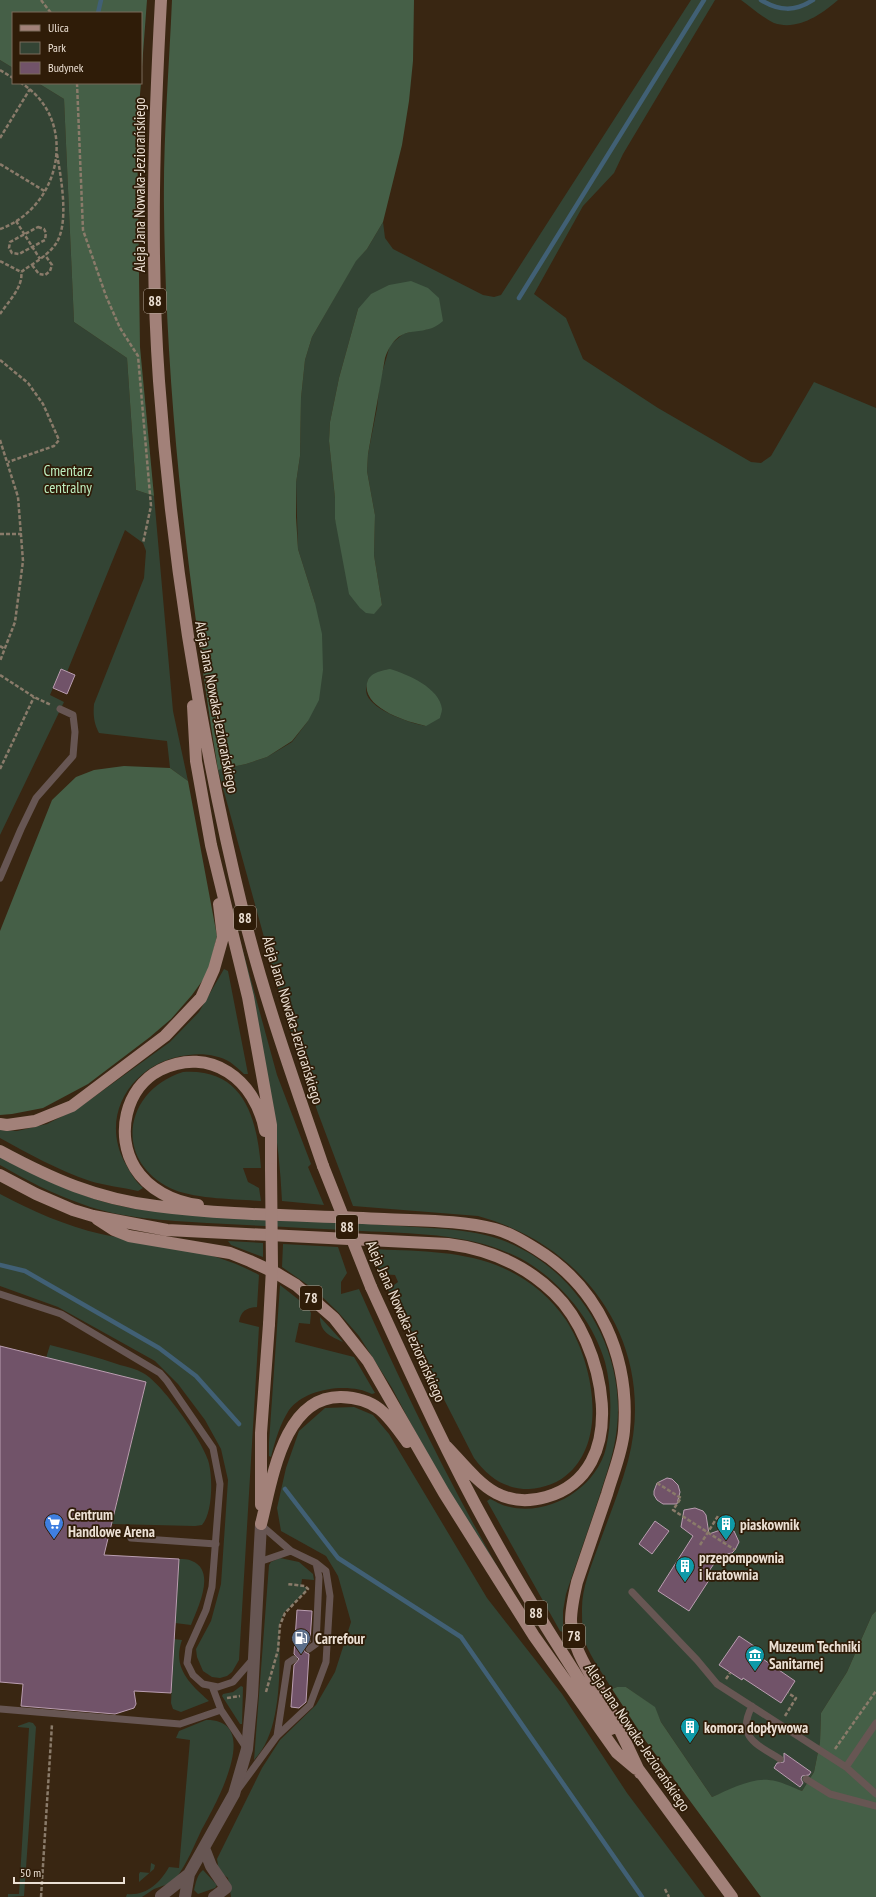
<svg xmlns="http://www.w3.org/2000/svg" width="876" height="1897" font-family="'PT Sans Narrow',sans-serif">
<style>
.green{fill:#334434;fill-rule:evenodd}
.forest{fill:#455f47}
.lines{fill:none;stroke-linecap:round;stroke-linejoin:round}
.stream{stroke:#416075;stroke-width:4.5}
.building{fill:#715369;stroke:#ba9eb1}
.path{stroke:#8a7b6a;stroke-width:2.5;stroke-dasharray:4 2;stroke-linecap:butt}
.lane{stroke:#675653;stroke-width:7}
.street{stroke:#675653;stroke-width:12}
.primary{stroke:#a28179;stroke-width:12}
.primary-bridge{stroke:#a28179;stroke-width:12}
.labels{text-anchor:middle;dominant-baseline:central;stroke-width:3.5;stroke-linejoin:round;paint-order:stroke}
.shield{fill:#2f1c08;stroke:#b3a597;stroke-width:1}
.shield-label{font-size:14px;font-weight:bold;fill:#ece0d4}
.street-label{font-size:15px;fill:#ece0d4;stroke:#2f1c08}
.park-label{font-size:15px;fill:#bdeec0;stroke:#2f1c08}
.poi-label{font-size:15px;font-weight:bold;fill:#ece0d4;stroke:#2f1c08;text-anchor:start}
</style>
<rect width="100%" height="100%" fill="#392612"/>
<path class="green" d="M691 0H715L623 154 614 173 583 206 534 294 566 318 583 359 658 408 751 462 761 463 771 456 814 382 876 408V1611L872 1615 847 1672 821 1713 820 1742 814 1772 802 1791 769 1780 746 1784 712 1797 661 1722 654 1707 626 1687H617L612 1689C603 1674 591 1658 585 1642 582 1632 582 1618 582 1608 582 1588 591 1566 598 1547 608 1519 620 1490 628 1461 658 1348 589 1246 478 1216L353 1206 318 1113 286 1017 218 770 246 764 267 757 292 742 308 721 315 603 298 549 296 483 300 456 301 398 305 360 312 337 356 260 367 249 383 222 385 238 393 249 483 295 494 297 501 295ZM358 309 427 330H417L403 334 390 345 380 380 377 408 368 454 367 471 375 515 374 555 382 605 373 614 335 519V498L329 441 330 422 339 378ZM368 680 426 726C410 723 374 711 367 695 365 690 367 685 368 680Z
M741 0H838C821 15 797 31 774 23 763 18 751 7 741 0Z
M0 60 13 68V83H38L64 99 74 322 127 358 136 490 154 496 173 711 188 781 170 768 167 741 99 733C94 723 93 716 94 704L144 578 146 551 143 543 125 530 67 672 61 669 50 695 64 702 0 835Z
M237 929 277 1075 311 1164 308 1167 324 1205 282 1201C278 1109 255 1019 237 929Z
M224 969 228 971 248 1074H244C240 1070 235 1066 230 1062 219 1055 201 1053 189 1055 135 1060 98 1113 125 1163 130 1172 135 1181 143 1188L138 1191C122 1187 106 1186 90 1181 58 1170 29 1154 0 1138V1130L17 1131 47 1124 80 1107 170 1042 199 1012Z
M183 1072C244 1068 257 1118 261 1168H243L248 1182 259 1188 261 1201C235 1199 192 1199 170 1188 112 1159 125 1090 183 1072Z
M0 1156C45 1181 85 1200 136 1209L446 1229C464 1231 482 1233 499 1239 575 1265 626 1348 617 1427 615 1450 607 1472 600 1494 589 1528 577 1561 566 1594L563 1611V1632L560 1631 487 1501 490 1499C495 1501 501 1505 506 1506 547 1518 596 1489 606 1448 612 1421 612 1389 605 1362 594 1324 566 1288 533 1266 483 1233 419 1234 362 1231 310 1228 259 1226 207 1223 165 1220 122 1219 82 1204 53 1194 26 1180 0 1165Z
M0 1194C32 1211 66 1226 101 1234 154 1245 211 1248 259 1275L257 1307C246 1308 241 1311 239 1322L259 1327 239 1660 232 1672 227 1676 220 1678 212 1677 203 1671 197 1657 196 1649 211 1621 221 1584 228 1480 221 1449 205 1420 178 1384 155 1361 58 1307 0 1286Z
M228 1241 263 1243V1257L231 1245Z
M283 1244 338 1247 347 1273 341 1282V1294L359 1289C402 1386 448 1481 501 1573L437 1473 392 1388 359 1336 338 1312 315 1290 282 1267Z
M371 1249C413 1251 456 1250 496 1265 524 1276 549 1295 566 1320 592 1360 608 1436 570 1472 559 1483 544 1488 529 1489 504 1489 488 1477 474 1458L385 1284 394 1285 398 1282 395 1275 381 1274Z
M280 1285 308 1307 311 1313 310 1324 299 1323 295 1342 354 1357 375 1393 372 1394C349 1382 305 1388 289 1410 280 1424 275 1441 271 1457L269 1456V1442Z
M320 1317 343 1342C330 1336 320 1332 320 1317Z
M50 1345C73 1351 97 1357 120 1365 128 1367 136 1369 143 1373 161 1382 202 1440 208 1460 213 1475 213 1513 202 1525L195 1526 112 1524 146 1382 46 1358Z
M354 1407 373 1415 389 1434 487 1598 562 1694 627 1793 705 1897H231L228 1878 219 1871 217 1859 262 1768 280 1740 316 1705 335 1672 351 1622 338 1576 326 1556 281 1531 277 1508 286 1468 299 1431 325 1408Z
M280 1558 299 1562 313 1574 314 1580 302 1579 301 1586 306 1587V1591L284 1613 279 1625C280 1664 283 1731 254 1760L269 1565 271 1562Z
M179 1559C183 1559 188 1559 192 1561 217 1571 197 1609 191 1625L175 1623Z
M174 1639 182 1640C172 1668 190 1684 209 1701L181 1712 173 1709 171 1703Z
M241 1686 243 1687 242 1724H240L222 1696 223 1694 233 1692Z
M206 1720C265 1719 213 1809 201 1831 194 1846 187 1863 177 1877L168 1884 154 1889 142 1897H126L127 1894C146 1896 160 1883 169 1867L179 1868 190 1740 176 1738 179 1731Z
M29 1722 33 1723 36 1727 24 1896 8 1897V1894H19L29 1728 18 1727V1726Z
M151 1863 155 1865 154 1869 139 1882V1874L140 1872 150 1873Z
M203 1870 217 1885 215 1888 198 1894 194 1890C196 1882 197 1875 203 1870Z"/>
<path class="forest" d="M0 0H147L141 80V13H13V68L0 60Z
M172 0H414L413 61 409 101 402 145 383 222 367 249 356 261 312 337 305 360 301 398 300 456 296 483V517L298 549 315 603 322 634 323 670 319 700 308 721 292 741 267 757 246 764 218 770C188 583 166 399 164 210 163 140 169 70 172 0Z
M38 83H141L137 128 140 347 154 496 136 490 127 358 74 322 64 99Z
M411 281 428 288 439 298 443 321C421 341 400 318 385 358L368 454 367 471 375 515 374 555 382 605 374 614 366 613 360 608 349 594 335 519V498L329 441 330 422 339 378 358 309 371 294 389 285Z
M390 669C407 674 440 688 442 709 442 712 440 716 440 718L426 726C407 722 362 708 367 683 370 672 381 671 390 669Z
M124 766 170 768 188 781 217 936 208 973 192 995 171 1019 150 1037 88 1084 43 1108 12 1114 0 1115V931L52 800 76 777 94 770Z
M876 1611V1897H761L645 1740 612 1689 617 1687H626L655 1707 661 1722 712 1797C729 1790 750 1778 769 1780 780 1781 792 1787 802 1791L814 1772 820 1742 821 1713 847 1672 872 1615Z"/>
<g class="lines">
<path class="stream" d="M761 0C779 11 795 12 813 0
M98 13 101 0
M519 298 704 0
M0 1265 25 1271 159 1348 196 1376 239 1424
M285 1489 338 1558 461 1637 642 1897"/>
</g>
<path class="building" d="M61 669 75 675 67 694 53 688Z
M0 1346 146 1382 104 1555 179 1559 171 1693 134 1691 136 1704 134 1708 115 1714 21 1706 23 1684 0 1682Z
M667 1478 672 1479 678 1485 680 1492 677 1504H663L657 1500 654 1495V1491L657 1483Z
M695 1508 703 1511 706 1515 709 1534 726 1528 734 1531 739 1542 735 1550 732 1553 720 1555 709 1571 713 1574 689 1611 658 1591 693 1536 681 1527 684 1510Z
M655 1521 669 1531 652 1554 639 1544Z
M297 1610 312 1611 310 1642 304 1649 305 1652 309 1654 306 1702 299 1708 291 1707 294 1665 299 1659 294 1654Z
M739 1636 760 1650 757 1655 795 1681 781 1703 743 1678 742 1680 719 1665Z
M784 1753 811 1772 809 1775 802 1776 801 1779 803 1783 800 1787 774 1768 777 1763 784 1762Z"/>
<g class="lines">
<path class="path" d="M41 0 51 13
M0 70 13 78
M77 83 83 230 106 296 120 328 138 356 151 506 143 543
M0 138 30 89
M0 164 46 192
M16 221 40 259
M38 227 44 229 46 233 45 240 19 254 12 253 9 248 10 242Z
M0 229C62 207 79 119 21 83
M0 261 21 272C32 264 46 257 55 245 70 225 61 178 57 154
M32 265 39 274 45 275 50 271 52 265 45 255
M0 314C8 302 24 286 21 272
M0 360 28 383 43 404 59 440 54 446 8 462
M0 440 18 497 23 561 15 622 0 661
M0 534H21
M0 646 5 649
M0 675 34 697 51 705
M0 769 34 697
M657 1483 681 1498 673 1510 735 1550
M700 1545 718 1516
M726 1679 730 1673
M266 1692 278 1650 280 1625 285 1613 308 1589 305 1586 287 1584
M227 1698 240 1696
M785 1716 796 1698 788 1693
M835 1749 876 1691
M665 1889 669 1897
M41 1897 52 1724"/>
<path class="lane" d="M0 878 21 829 36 798 73 756 75 732 73 715 60 709
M0 1294 61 1314 160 1373 167 1381 213 1448 220 1484 212 1587 206 1610 189 1648 187 1663 193 1675 203 1684 218 1687 233 1682 253 1659
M261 1525 291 1551 316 1563 319 1577 316 1644 309 1649
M131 1538 216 1544
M259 1562 291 1551
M632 1592 697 1660 717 1684 846 1767 876 1794
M212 1686 221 1710 247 1749
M752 1706C736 1737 756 1744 780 1759
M0 1709 180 1724 221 1710
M277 1736 288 1663 294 1659
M846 1767 876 1723
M806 1779 830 1794 876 1806
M239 1788 277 1736 310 1705 326 1662 330 1596 326 1571 316 1563"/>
<path class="street" d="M204 1848 211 1866 226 1888 214 1897
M161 1896 189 1874
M185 1897 189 1874 234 1794 247 1749 252 1696 261 1524"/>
<path class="primary" d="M161 0C154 127 150 254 159 381 172 562 201 740 244 916 265 1001 295 1084 323 1166
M193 706 196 761 211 845 248 997 271 1125V1169
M0 1124 7 1125 35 1121 72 1106 165 1036 201 998 214 969 223 937 219 904
M0 1151C52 1179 97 1199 156 1206 232 1216 308 1215 384 1219 420 1221 459 1220 495 1229 510 1233 523 1241 536 1249 600 1288 630 1358 624 1431 622 1453 613 1473 607 1494 597 1523 587 1553 577 1582 574 1595 571 1608 571 1621 572 1649 590 1673 603 1696 616 1721 628 1747 640 1773
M0 1175 36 1194 73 1210 93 1216 167 1230 448 1244C488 1249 525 1265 554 1293 604 1341 634 1472 546 1497 529 1502 511 1501 496 1493 478 1484 459 1459 445 1445
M198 1205C173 1202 148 1189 135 1168 115 1136 125 1088 160 1070 210 1045 256 1080 265 1131
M97 1219 114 1230 129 1236 230 1253 250 1261 276 1273 296 1285 334 1318 368 1361 444 1493 534 1636 617 1753 636 1769
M371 1287C409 1370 447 1455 492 1535 529 1602 570 1665 611 1729
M261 1505V1433L269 1324
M261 1524C272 1481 283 1396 341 1397 377 1398 388 1415 407 1442
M636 1766 732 1897"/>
<path class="primary-bridge" d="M323 1166 371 1287
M269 1324 272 1268 271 1169"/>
</g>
<defs>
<g id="supermarket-pin" transform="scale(1)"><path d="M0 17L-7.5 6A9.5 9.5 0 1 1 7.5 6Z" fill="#3f7fe0" stroke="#2f1c08"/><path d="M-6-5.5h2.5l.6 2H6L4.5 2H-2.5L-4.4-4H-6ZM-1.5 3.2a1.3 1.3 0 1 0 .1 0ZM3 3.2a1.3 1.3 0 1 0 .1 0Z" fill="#fff"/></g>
<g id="building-pin" transform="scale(1)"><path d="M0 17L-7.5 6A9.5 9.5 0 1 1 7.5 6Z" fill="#0f9aa8" stroke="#2f1c08"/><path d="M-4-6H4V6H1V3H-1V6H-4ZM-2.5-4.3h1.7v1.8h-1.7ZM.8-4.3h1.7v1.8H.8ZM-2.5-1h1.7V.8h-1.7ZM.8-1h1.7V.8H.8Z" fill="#fff"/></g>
<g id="fuel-pin" transform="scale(1)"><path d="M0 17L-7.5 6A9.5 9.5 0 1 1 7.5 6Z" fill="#5c6f8a" stroke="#2f1c08"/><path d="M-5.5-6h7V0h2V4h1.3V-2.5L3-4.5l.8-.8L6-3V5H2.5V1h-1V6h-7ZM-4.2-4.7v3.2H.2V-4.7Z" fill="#fff"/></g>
<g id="museum-pin" transform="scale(1)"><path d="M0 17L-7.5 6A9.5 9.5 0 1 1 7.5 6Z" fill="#0f9aa8" stroke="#2f1c08"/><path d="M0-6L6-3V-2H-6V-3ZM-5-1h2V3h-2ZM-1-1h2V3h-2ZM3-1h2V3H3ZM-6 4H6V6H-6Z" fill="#fff"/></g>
</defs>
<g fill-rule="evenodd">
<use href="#supermarket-pin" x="54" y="1523"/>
<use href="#building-pin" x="726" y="1524"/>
<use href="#building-pin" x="685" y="1566"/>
<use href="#fuel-pin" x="301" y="1638"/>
<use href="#museum-pin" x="755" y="1655"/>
<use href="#building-pin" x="690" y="1727"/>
</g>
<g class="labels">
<g class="shield">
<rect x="144" y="289" width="22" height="24" rx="3"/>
<rect x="234" y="906" width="22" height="24" rx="3"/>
<rect x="336" y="1215" width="22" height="24" rx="3"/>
<rect x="300" y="1286" width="22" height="24" rx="3"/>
<rect x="525" y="1601" width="22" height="24" rx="3"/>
<rect x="563" y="1624" width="22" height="24" rx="3"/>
</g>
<g class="shield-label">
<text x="155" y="301">88</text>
<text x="245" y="918">88</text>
<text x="347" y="1227">88</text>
<text x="311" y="1298">78</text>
<text x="536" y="1613">88</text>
<text x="574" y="1636">78</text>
</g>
<g class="street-label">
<text transform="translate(139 185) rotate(-90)">Aleja Jana Nowaka-Jeziorańskiego</text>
<text transform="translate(217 707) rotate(79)">Aleja Jana Nowaka-Jeziorańskiego</text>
<text transform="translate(293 1020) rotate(73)">Aleja Jana Nowaka-Jeziorańskiego</text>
<text transform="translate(406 1321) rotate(66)">Aleja Jana Nowaka-Jeziorańskiego</text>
<text transform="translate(638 1737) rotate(56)">Aleja Jana Nowaka-Jeziorańskiego</text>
</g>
<g class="park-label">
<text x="68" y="470">Cmentarz<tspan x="68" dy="17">centralny</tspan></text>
</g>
<g class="poi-label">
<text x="68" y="1514">Centrum<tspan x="68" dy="17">Handlowe Arena</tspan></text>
<text x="740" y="1524">piaskownik</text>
<text x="699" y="1557">przepompownia<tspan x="699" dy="17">i kratownia</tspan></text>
<text x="315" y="1638">Carrefour</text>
<text x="769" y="1646">Muzeum Techniki<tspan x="769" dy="17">Sanitarnej</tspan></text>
<text x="704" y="1727">komora dopływowa</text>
</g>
</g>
<rect x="12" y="12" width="130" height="72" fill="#2f1c08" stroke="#7b6a5a"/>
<rect x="20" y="25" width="20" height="6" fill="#a28179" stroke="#7b6a5a"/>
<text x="48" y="32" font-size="12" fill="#ece0d4">Ulica</text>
<rect x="20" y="42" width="20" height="12" fill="#334434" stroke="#7b6a5a"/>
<text x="48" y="52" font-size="12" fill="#ece0d4">Park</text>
<rect x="20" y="62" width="20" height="12" fill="#715369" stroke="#7b6a5a"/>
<text x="48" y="72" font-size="12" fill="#ece0d4">Budynek</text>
<path d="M14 1877v6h110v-6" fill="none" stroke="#ece0d4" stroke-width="2"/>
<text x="20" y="1877" font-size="12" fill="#ece0d4" stroke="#2f1c08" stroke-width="3" paint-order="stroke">50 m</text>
</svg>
